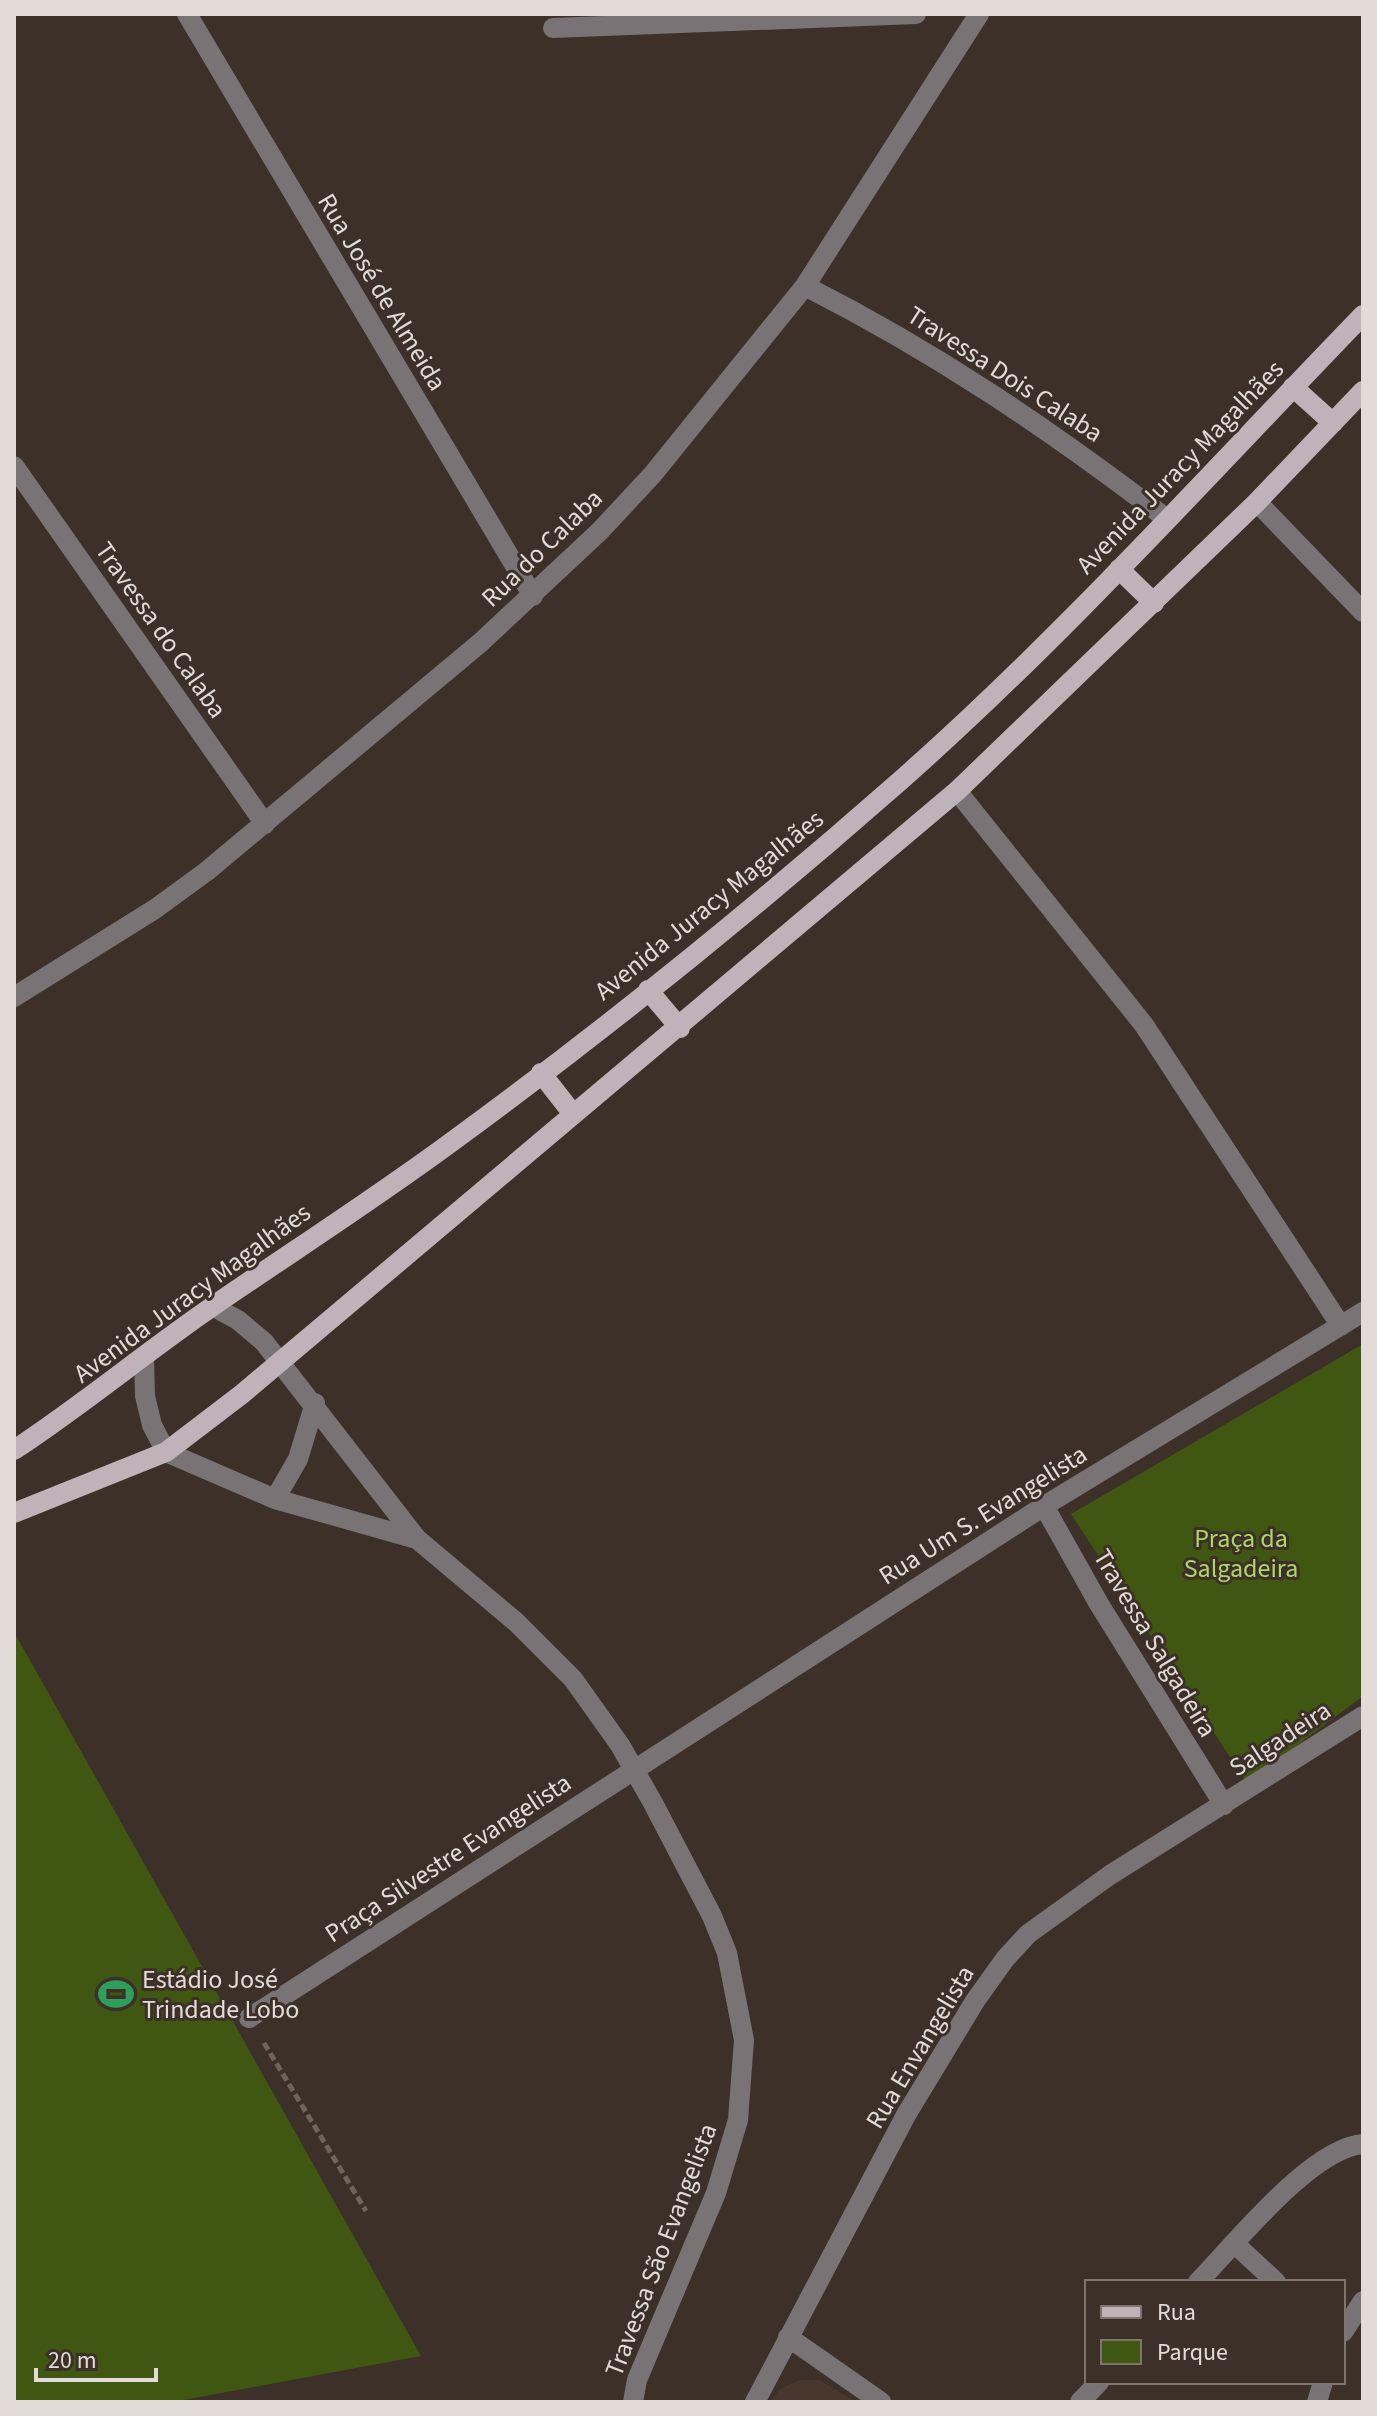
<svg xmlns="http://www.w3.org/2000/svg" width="1377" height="2416" font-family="'Source Sans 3',sans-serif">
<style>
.built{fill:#48372c}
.green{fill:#405711}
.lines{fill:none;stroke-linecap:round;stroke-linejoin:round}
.path{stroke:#6e635d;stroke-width:5;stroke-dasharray:8 4;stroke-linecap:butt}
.minor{stroke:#797376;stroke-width:20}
.major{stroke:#bfb2b8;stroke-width:20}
.labels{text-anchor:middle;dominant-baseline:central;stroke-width:6;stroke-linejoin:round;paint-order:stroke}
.street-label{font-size:26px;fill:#e3dbd7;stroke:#3c3029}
.park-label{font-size:26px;fill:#add667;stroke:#3c3029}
.poi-label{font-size:26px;fill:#e3dbd7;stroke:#3c3029;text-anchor:start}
</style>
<rect width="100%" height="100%" fill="#3c3029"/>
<path class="built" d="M800 2380H819L856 2402H770L780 2389Z"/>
<path class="green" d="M1363 1344V1696L1247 1783 1071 1514Z
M14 1632 421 2356 173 2402H14Z"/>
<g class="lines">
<path class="path" d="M264 2043 366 2211"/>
<path class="minor" d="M187 14 533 596
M553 28 916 14
M805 286C937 353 1049 429 1167 519
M14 466 265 824
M1257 502 1363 612
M957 791 1144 1025 1341 1326
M14 997 155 909 207 871 480 643 600 531 653 474 805 286 979 14
M212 1306 238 1320 264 1342 417 1539 516 1622 573 1679 620 1745 653 1803 712 1916 727 1953 744 2040 738 2120 716 2193 637 2380 633 2402
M144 1357 145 1396 152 1425 166 1452 275 1499 417 1539
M275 1499 298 1459 315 1403
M1044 1506 1099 1604 1224 1805
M249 2018 1044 1506 1363 1312
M1235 2244 1276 2282
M1198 2282C1235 2244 1311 2148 1363 2144
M1343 2332 1363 2301
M788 2337 881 2402
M755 2402 906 2115 975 2001 1005 1959 1028 1934 1110 1875 1363 1716
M1080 2402 1099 2382
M1317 2402 1323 2382"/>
<path class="major" d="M1293 387 1333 423
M1119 569 1154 603
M648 990 680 1028
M541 1073 573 1114
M14 1450C84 1404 147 1351 216 1304 296 1249 379 1196 457 1138 610 1026 758 906 900 781 1064 636 1211 472 1363 315
M14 1513 166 1452 242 1394 957 791 1257 502 1363 391"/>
</g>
<defs>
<g id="stadium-bare" transform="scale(2.76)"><path d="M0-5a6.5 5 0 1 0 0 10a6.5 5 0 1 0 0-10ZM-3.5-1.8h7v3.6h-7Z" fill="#2e9e5b" stroke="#3c3029" stroke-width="2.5" paint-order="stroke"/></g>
</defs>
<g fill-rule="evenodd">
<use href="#stadium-bare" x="116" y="1994"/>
</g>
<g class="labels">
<g class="street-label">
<text transform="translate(382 292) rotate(59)">Rua José de Almeida</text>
<text transform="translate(1005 374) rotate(33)">Travessa Dois Calaba</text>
<text transform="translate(1180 467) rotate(-46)">Avenida Juracy Magalhães</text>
<text transform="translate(542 548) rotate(-44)">Rua do Calaba</text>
<text transform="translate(161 630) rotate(55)">Travessa do Calaba</text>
<text transform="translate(709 905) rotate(-39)">Avenida Juracy Magalhães</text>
<text transform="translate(192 1293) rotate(-36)">Avenida Juracy Magalhães</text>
<text transform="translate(983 1515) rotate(-32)">Rua Um S. Evangelista</text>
<text transform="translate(1155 1643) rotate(59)">Travessa Salgadeira</text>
<text transform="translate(1280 1739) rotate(-33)">Salgadeira</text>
<text transform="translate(448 1858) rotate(-33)">Praça Silvestre Evangelista</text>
<text transform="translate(920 2047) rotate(-59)">Rua Envangelista</text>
<text transform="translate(661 2250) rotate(-69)">Travessa São Evangelista</text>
</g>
<g class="park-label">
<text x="1241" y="1538">Praça da<tspan x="1241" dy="30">Salgadeira</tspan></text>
</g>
<g class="poi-label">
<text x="142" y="1979">Estádio José<tspan x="142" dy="30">Trindade Lobo</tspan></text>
</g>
</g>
<rect width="1377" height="2416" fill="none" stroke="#e3dbd7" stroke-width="32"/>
<rect x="1085" y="2280" width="260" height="104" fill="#3c3029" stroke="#7f746f" stroke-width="2"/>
<rect x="1101" y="2306" width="40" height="12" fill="#bfb2b8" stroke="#7f746f" stroke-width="2"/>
<text x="1157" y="2320" font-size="24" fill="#e3dbd7">Rua</text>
<rect x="1101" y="2340" width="40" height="24" fill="#405711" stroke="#7f746f" stroke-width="2"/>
<text x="1157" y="2360" font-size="24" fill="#e3dbd7">Parque</text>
<path d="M36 2368v12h120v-12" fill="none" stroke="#e3dbd7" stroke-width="4"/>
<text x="48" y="2368" font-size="24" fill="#e3dbd7" stroke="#3c3029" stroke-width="6" paint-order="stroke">20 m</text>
</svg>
